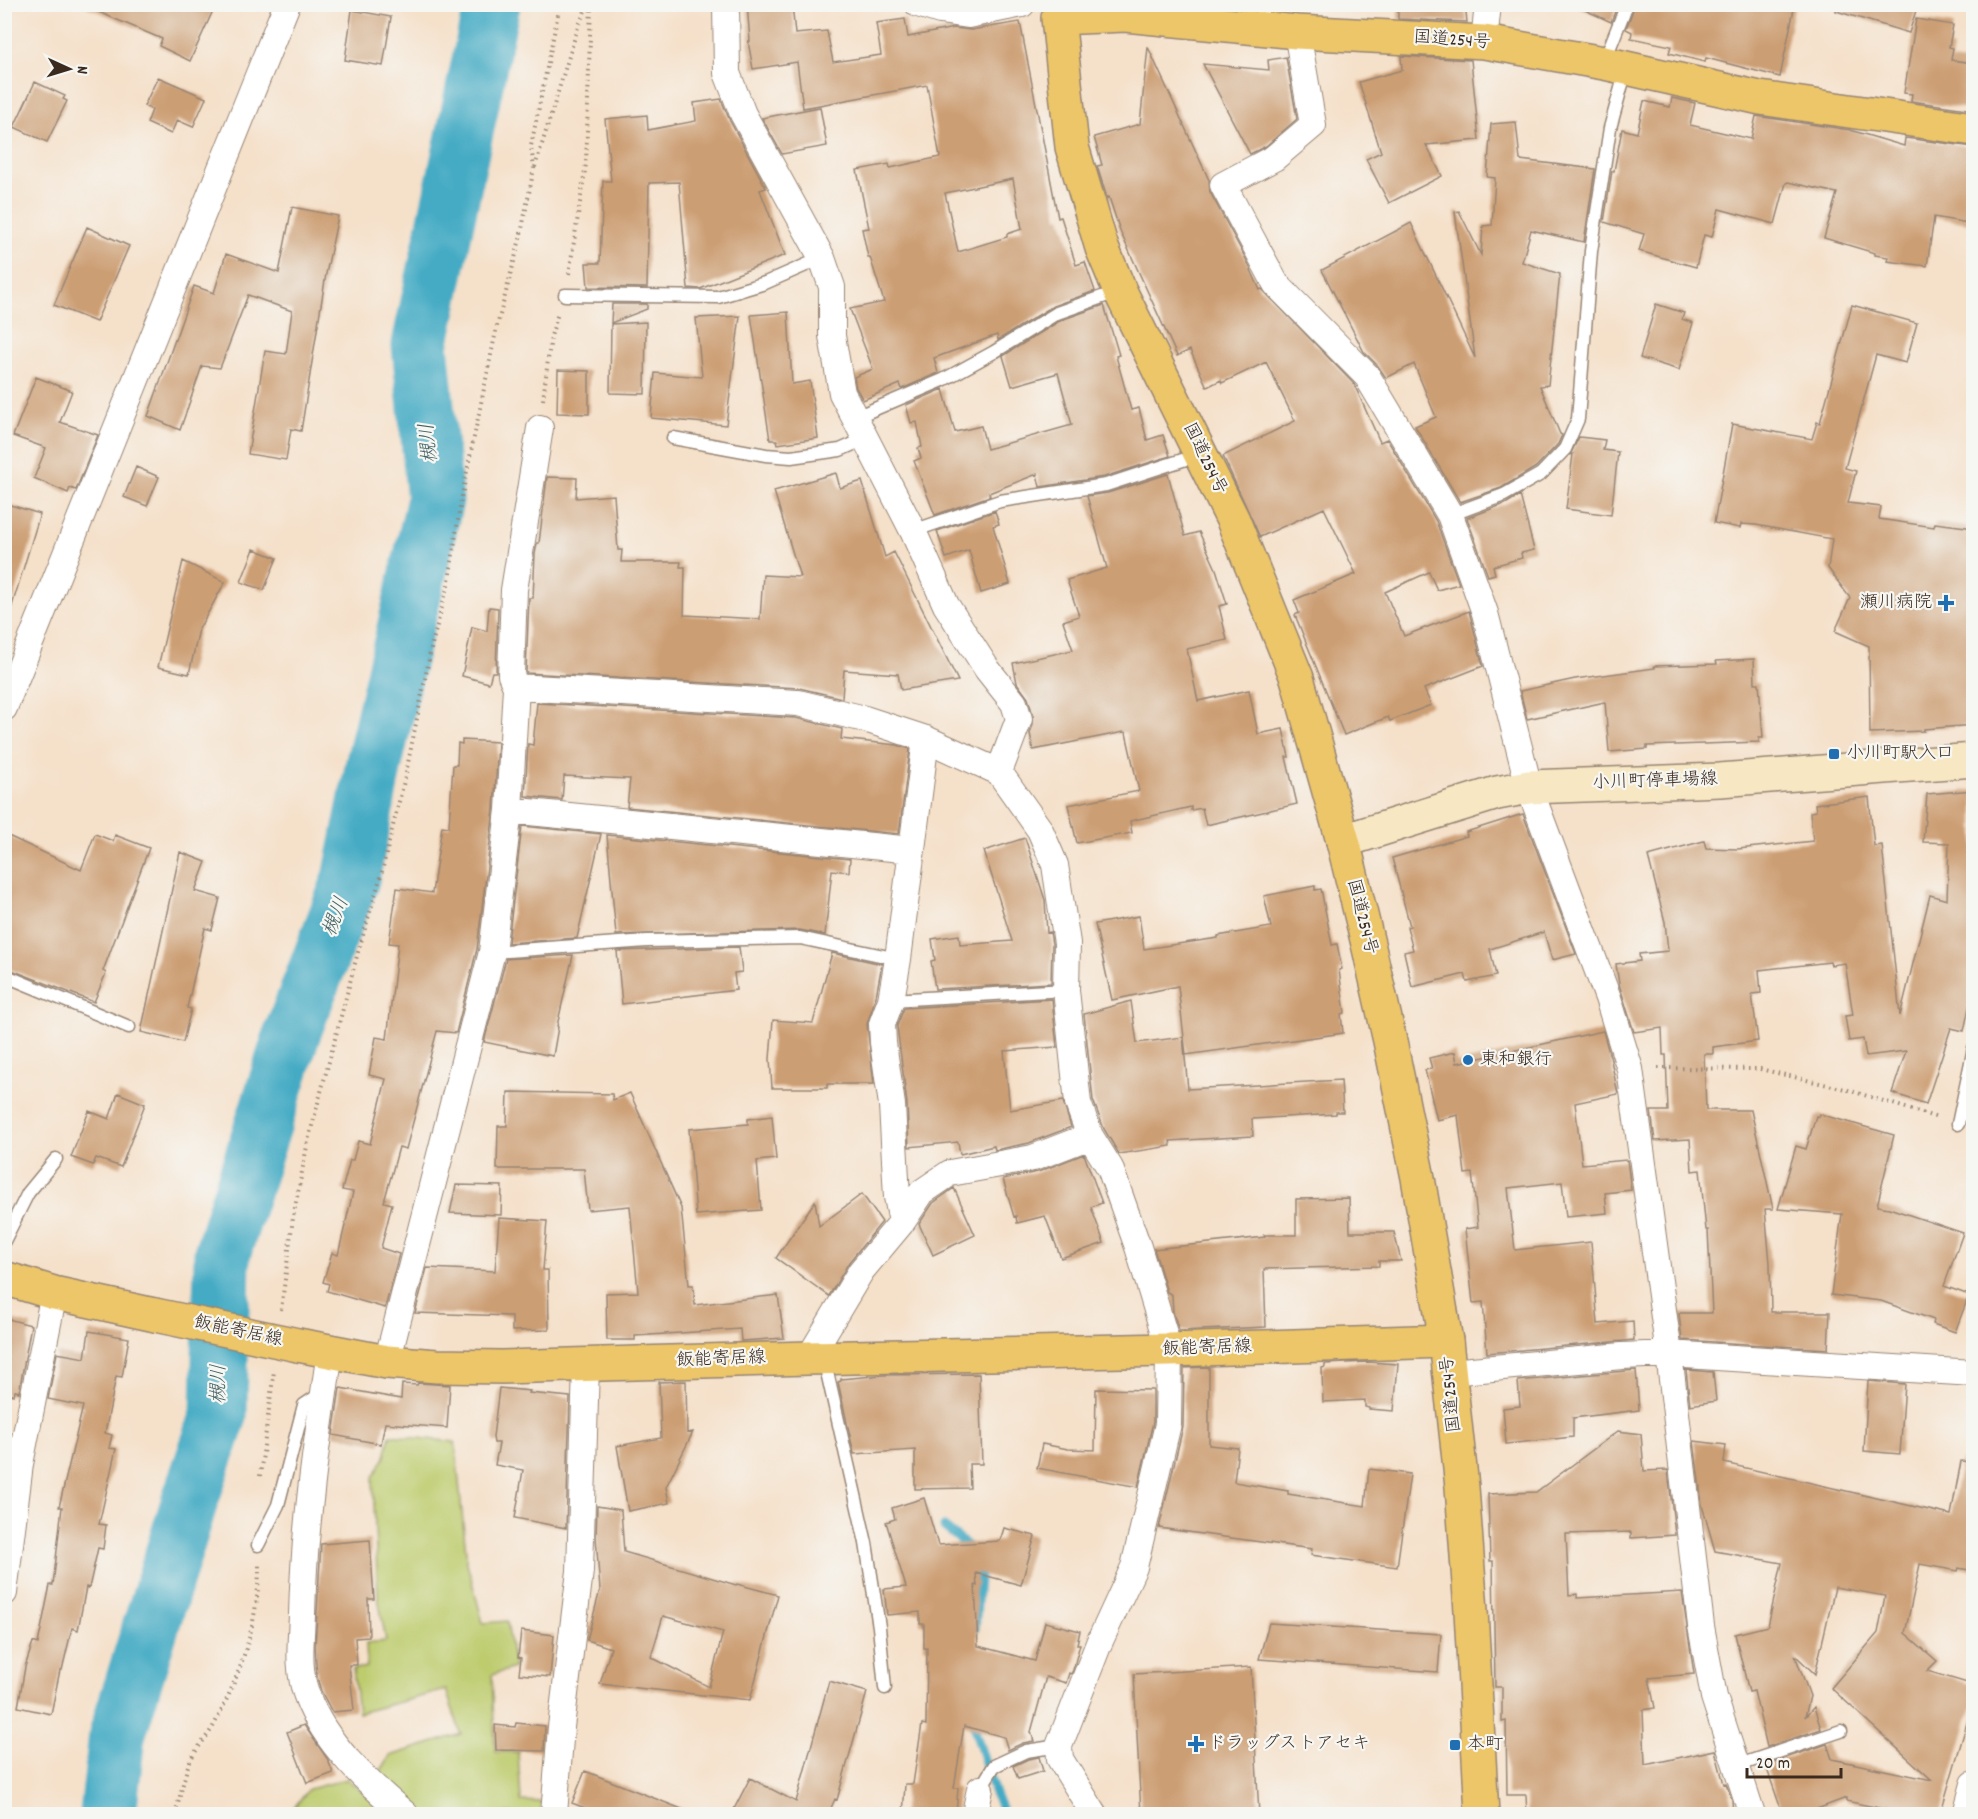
<svg xmlns="http://www.w3.org/2000/svg" width="1978" height="1819" font-family="Dekko,'Klee One',sans-serif">
<style>
.green{fill:#becc6e;stroke:#7c7b46;stroke-width:1.5}
.lines{fill:none;stroke-linecap:round;stroke-linejoin:round}
.stream{stroke:#44abc4;stroke-width:9}
.river{stroke:#44abc4;stroke-width:57}
.building{fill:#cc9e73;fill-rule:evenodd}
.lane-casing{stroke:#988574;stroke-width:15}
.street-casing{stroke:#988574;stroke-width:28}
.secondary-casing{stroke:#988574;stroke-width:36}
.primary-casing{stroke:#988574;stroke-width:36}
.highway-casing{stroke:#988574;stroke-width:36}
.path{stroke:#988574;stroke-width:4;stroke-dasharray:1.5 4.5;stroke-linecap:butt}
.lane{stroke:#fff;stroke-width:12}
.street{stroke:#fff;stroke-width:26}
.secondary{stroke:#f7e8c3;stroke-width:33}
.primary{stroke:#ecc669;stroke-width:33}
.highway{stroke:#ecc669;stroke-width:33}
.primary-bridge-casing{stroke:#988574;stroke-width:36;stroke-linecap:butt}
.primary-bridge{stroke:#ecc669;stroke-width:33}
.poi-dot{fill:#1f6fb2;stroke:#f6f6f2;stroke-width:2}
.labels{text-anchor:middle;dominant-baseline:central;stroke-width:4.5;stroke-linejoin:round;paint-order:stroke}
.street-label{font-size:18px;fill:#3b2a1e;stroke:#f6f6f2}
.poi-label{font-size:18px;fill:#3b2a1e;stroke:#f6f6f2;text-anchor:start}
.water-label{font-size:20px;font-style:italic;fill:#3f5e60;stroke:#f6f6f2}
</style>
<rect width="100%" height="100%" fill="#f6f6f2"/>
<filter id="ink" filterUnits="userSpaceOnUse"><feTurbulence type="fractalNoise" baseFrequency=".0167" numOctaves="2"/><feDisplacementMap in="SourceGraphic" scale="12" xChannelSelector="R" yChannelSelector="G"/><feConvolveMatrix kernelMatrix="1 2 1 2 8 2 1 2 1" color-interpolation-filters="sRGB"/></filter>
<filter id="wash" filterUnits="userSpaceOnUse"><feTurbulence type="fractalNoise" baseFrequency=".008" numOctaves="4" result="noise"/><feDisplacementMap in="SourceGraphic" scale="24" xChannelSelector="R" yChannelSelector="G"/><feGaussianBlur stdDeviation="1.35" result="paint"/><feColorMatrix in="noise" values="0 0 0 0 0 0 0 0 0 0 0 0 0 0 0 0 0 1.4 0 .05"/><feComposite in="paint" operator="in"/></filter>
<g filter="url(#wash)">
<rect width="100%" height="100%" fill="#f5e0c9"/>
<path class="green" d="M390 1435 455 1442 467 1563 483 1623 507 1621 514 1668 492 1675 495 1752H518L521 1801 542 1802 540 1814H416L377 1777 390 1756 461 1734 446 1690 358 1713 353 1669 367 1667 366 1643 386 1641 378 1597 373 1478 385 1457Z
M347 1779 388 1814H292V1810L309 1789Z"/>
<g class="lines">
<path class="stream" d="M944 1527 973 1550
M975 1629 980 1566 979 1562
M971 1718 996 1797 1004 1814"/>
<path class="river" d="M108 1814 117 1735 191 1497 219 1415 222 1254 293 1031 351 879 374 763 435 500 420 345 492 4"/>
</g>
<g id="blocks">
<path class="building" d="M80 4H216L190 61 159 46 162 39Z
M747 4H792L795 34 827 31 833 62 881 55 876 23 905 19 908 37 954 28 971 30 1020 22 1058 218 1061 217 1076 265 1085 262 1095 291 1053 306 998 340 997 335 934 358 938 373 902 389 900 384 863 400 856 388 854 377 873 369 850 309 884 302 870 257H868L862 229 869 228 857 170 889 164 890 168 940 157 927 85 803 108 797 62 753 69 748 41H750ZM1013 179 1022 229 1007 234V237L958 252 945 193Z
M1398 4H1465L1467 22 1398 19Z
M1572 4H1618L1611 22Z
M1635 4H1795L1780 77 1706 58 1705 62 1669 53 1671 46 1631 38 1632 32 1626 29Z
M1837 4H1918L1909 33 1836 11Z
M352 10 391 17 383 66 345 60Z
M1916 19 1953 25 1949 47 1953 48 1951 60 1974 63V110L1911 101 1912 94 1904 93Z
M1148 47 1209 180 1210 192 1247 261 1260 290 1262 289 1354 384 1380 442 1387 439 1436 521 1459 584 1437 590 1429 572 1385 592 1404 636 1469 611 1483 666 1424 689 1431 705 1390 721 1388 717 1344 735 1295 615 1299 613 1294 600 1356 574 1324 508 1260 537 1223 456 1295 421 1266 362 1222 383 1221 380 1207 387 1190 350 1177 356 1120 231 1109 197 1107 198 1097 166 1102 165 1094 137 1140 124Z
M1401 56 1471 60 1479 140 1426 145 1442 176 1389 203 1366 159 1381 152 1359 82 1402 70Z
M1286 57 1297 119 1266 146 1250 154 1203 64 1269 70 1268 60Z
M158 77 206 98 193 127 177 120 171 134 147 123 152 110 144 106Z
M35 82 65 96 63 99 67 101 47 142 14 127Z
M1672 98 1695 103 1690 125 1751 139 1756 116 1850 130 1904 146 1905 138 1974 147V224L1934 217 1927 266 1887 261 1888 257 1875 255V253L1824 238 1837 193 1788 182 1786 183 1775 224 1719 209 1712 237 1704 235 1696 267 1639 251 1644 234 1604 222 1612 171H1614L1622 129 1637 133 1644 101 1670 107Z
M721 99 730 121 766 188 760 190 785 255 700 289 688 288 679 182 649 183 647 288 588 287 586 263H600L603 181H611L605 119 647 115 648 130 696 121 694 103Z
M820 107 827 146 782 154 762 118Z
M1516 122 1520 160 1595 169 1584 242 1531 230 1522 262 1560 274 1548 385 1540 386 1560 434 1562 435 1558 444 1536 467 1501 488 1460 502 1415 426 1436 417 1414 364 1386 378 1378 366 1364 352 1322 270 1411 223 1475 358 1455 212 1459 211 1481 255 1483 226 1492 225 1495 178 1487 177 1491 124Z
M292 207 338 216 326 274 301 431 291 429 286 460 248 454 265 351 286 354 292 311 248 295 220 368 202 366 180 430 148 416 194 286 214 293 226 254 279 273Z
M87 227 129 246 96 322 54 305Z
M612 304H647V309L611 323Z
M1656 304 1684 313 1682 319 1693 323 1679 370 1640 358Z
M1104 305 1119 355 1116 356 1131 410 1139 408 1147 440 1163 435 1170 456 1104 477 1040 487 1037 474 989 493 990 496 935 515 914 461 921 458 918 448 922 447 917 422 911 423 906 405 943 389 955 432 981 426 987 449 1072 425 1058 373 1012 386 1003 356 1061 320Z
M1852 305 1917 323 1906 363 1876 355 1845 468 1856 471 1848 503 1881 507 1879 519 1934 527 1935 523 1974 528V725L1924 729V731L1870 733 1869 646 1835 631 1850 598 1828 568 1832 539 1756 525 1741 524 1740 528 1714 523 1732 424 1812 439 1817 422 1820 423Z
M788 312 792 384 810 381 818 438 778 444 777 440H770L751 315Z
M740 316 726 425 651 418 655 373 702 377 696 318Z
M646 322 645 394 610 393 611 324Z
M558 370 589 371V414L557 413Z
M36 377 72 391 60 422 98 435 76 490 70 488 68 493 34 478 46 448 13 436Z
M1579 437 1605 440 1603 450 1618 452 1611 515 1566 509 1573 454 1570 455Z
M136 467 159 477 147 506 124 497Z
M836 473 840 488 862 481 885 557 894 552 958 681 901 690 898 674 844 670 842 698 799 688 526 673 529 598H533L535 554 537 543H539L547 477 577 478 576 498 614 495 618 550H622L621 562H681L680 567H685L684 615 760 619 763 575 800 577 774 491Z
M1168 474 1185 536 1199 532 1216 569 1227 604 1219 606 1227 640 1187 649 1198 701 1249 690 1258 734 1283 729 1289 757H1286L1297 804 1206 825 1202 808 1191 810V807L1130 821 1132 833 1077 843 1068 805 1139 791 1126 733 1124 732 1033 750 1030 733 1033 724V715L1028 698 1017 683 1013 663 1073 650 1063 621 1079 616 1067 580 1107 568 1087 496 1108 493Z
M1520 495 1534 550 1521 553 1522 558 1493 566 1495 574 1488 576 1467 518 1507 503Z
M4 503 40 514 11 609 4 608Z
M995 511 999 524 993 526 1010 584 981 593 969 550 946 558 937 531Z
M254 549 277 558 264 590 241 582Z
M183 561 225 582 199 629 189 674 158 667Z
M489 607 498 608 496 672H492L489 683 462 676 472 627 487 631Z
M1754 659 1755 683H1759L1763 738H1759V742L1647 746V749L1609 752 1605 702 1527 719 1520 691 1575 679 1655 668 1654 666 1717 664 1716 661Z
M537 703 796 718 842 729 841 739 897 745 910 749 899 834 627 807 630 779 564 776 562 800 525 796 528 744 533 745Z
M462 740 498 742 494 809 477 949 456 1033 437 1031 406 1149 399 1147 384 1202 392 1204 381 1248 399 1254 385 1308 327 1291 329 1284 323 1282 332 1253 338 1255 353 1192 342 1190 350 1160H353L358 1141 370 1144 386 1079 369 1075 376 1037 387 1039 398 944 389 943 397 888 432 893 442 826 449 827 453 765H457L458 743 462 744Z
M1974 790V984L1964 1031 1951 1028 1926 1104 1892 1093 1906 1051 1866 1056 1863 1039 1849 1041 1845 1016 1853 1015 1845 963 1831 965 1830 962 1759 970 1761 993 1752 994 1758 1041 1713 1047V1054H1704L1706 1110H1751L1773 1209H1765L1770 1263 1771 1312H1830L1828 1349 1682 1340 1679 1313H1712L1708 1230H1706L1700 1170 1692 1171 1690 1139 1655 1141 1651 1111H1668L1666 1055H1663L1662 1028 1634 1032 1619 984 1616 964 1640 961 1639 954 1668 951 1665 922 1648 856 1704 841 1706 848 1738 849 1813 841 1810 812 1816 811 1815 804 1869 797 1874 846 1882 845 1900 1016 1930 895 1947 900 1949 843 1923 842 1927 794Z
M1523 814 1576 954 1552 960 1544 932 1490 949 1496 976 1467 982 1465 974 1412 987 1404 952 1413 950 1407 927 1410 926 1392 858 1467 836 1466 832Z
M522 826 601 834 577 938 508 943Z
M4 834 81 870 95 834 113 841 115 835 149 848 103 971 106 973 94 1002 4 967Z
M607 835 850 859 849 872 832 870 825 935 800 930 616 935Z
M1025 838 1045 900 1047 933 1050 932 1052 944 1051 983 935 989 931 961 935 960 932 939 959 935 960 945 1012 941 984 851Z
M180 852 206 862 195 891 220 898 212 930 205 928 187 1008 191 1009 183 1042 141 1032Z
M1315 886V890L1321 889 1332 945 1337 944 1342 969 1339 970 1345 1013 1341 1014 1343 1033 1186 1055 1178 986 1112 1000 1095 924 1139 916 1144 949 1218 938V936L1271 927 1264 896Z
M739 947 742 972 734 973 736 990 622 1004 617 951Z
M832 953 882 964 876 996 867 1024 874 1084H827V1088H772L770 1059 773 1020 813 1023Z
M573 955 557 1026 558 1027 553 1056 484 1042 506 959Z
M1052 999 1057 1047 1004 1051 1010 1110 1063 1101 1071 1127 1029 1143 995 1150 994 1146 960 1154 958 1142 909 1147 907 1104 897 1026 904 1008Z
M1131 1001 1137 1043 1183 1037 1188 1089 1341 1080 1343 1112H1336V1114L1252 1119 1253 1136 1170 1141 1171 1146 1119 1154 1104 1129 1093 1100 1084 1014Z
M1603 1031 1611 1060 1618 1094 1575 1103 1582 1164 1627 1160 1631 1190 1605 1193 1607 1213 1566 1217 1562 1182 1508 1188 1515 1250 1591 1242 1598 1324 1633 1321 1634 1340 1487 1353 1483 1302 1473 1303 1465 1229 1478 1227 1472 1173 1465 1174 1458 1115 1437 1120 1425 1070 1432 1069 1429 1058 1455 1052 1457 1063Z
M508 1092 612 1094 613 1100 630 1093 681 1208 689 1285H693L695 1305 778 1295 784 1338 741 1341 740 1329 635 1336V1340H607L606 1293 638 1292 630 1206 588 1210 584 1169H497L498 1126H507Z
M118 1093 145 1104 121 1167 96 1158 93 1165 71 1157 89 1111 109 1119Z
M1819 1114 1894 1135 1877 1206 1889 1208 1963 1233 1944 1286 1969 1295 1955 1332 1933 1324 1934 1320 1881 1301 1831 1295 1842 1214 1778 1209 1796 1146 1806 1149 1816 1116 1819 1117Z
M772 1116 776 1159 757 1161 761 1210 696 1215 689 1129 748 1124V1119Z
M1084 1154 1102 1203 1091 1207 1104 1243 1061 1258 1045 1216 1017 1223 1016 1216 1014 1217 1003 1179 1038 1172Z
M456 1185 502 1186 501 1215 450 1213Z
M954 1188 975 1235 933 1255 919 1224 933 1203Z
M862 1194 882 1222 849 1262 829 1296 776 1258 815 1201 819 1226Z
M1349 1198 1350 1232H1394L1401 1261H1379V1266L1264 1269 1266 1327 1179 1331 1173 1312 1172 1295 1167 1292 1154 1249 1265 1237 1264 1235H1296V1199Z
M499 1218 547 1221 543 1270H548L549 1330 512 1331V1316L415 1313 427 1268 495 1271Z
M4 1318 31 1325 19 1392 15 1391 14 1395 4 1394Z
M89 1331 129 1338 122 1377 116 1376 105 1433 112 1435 109 1448 116 1449 99 1524 106 1525 103 1549 98 1548 89 1588 86 1587 78 1630 72 1628 62 1670H60L51 1714 18 1707 25 1667 33 1642 38 1644 50 1585H53L62 1507H59L83 1406 48 1399 57 1353 85 1358Z
M1368 1362 1398 1364 1394 1411 1369 1409V1408L1365 1407V1400L1323 1402 1322 1368 1325 1367V1364Z
M1209 1367V1445L1238 1448 1234 1482 1288 1491V1494L1365 1506 1369 1469 1410 1474 1397 1567 1311 1555 1312 1549 1159 1528 1183 1427 1184 1368Z
M1636 1370 1639 1410 1573 1418V1437L1506 1444 1503 1408 1520 1406 1518 1381Z
M1686 1370 1713 1372 1716 1401 1690 1405Z
M979 1374 982 1464H969L970 1488 915 1489V1450L854 1454 838 1382 841 1381V1379L884 1375Z
M686 1381 687 1433 693 1432 666 1487 669 1503 628 1511 617 1446 661 1438 659 1382Z
M1868 1381 1905 1384 1900 1454 1864 1451Z
M418 1383 450 1385 447 1428 385 1423 381 1444 333 1435 340 1388 401 1399 402 1384 417 1385Z
M499 1388 530 1391 529 1393 570 1397 566 1528 515 1518 523 1470 495 1465 499 1443H494L493 1437Z
M1096 1389 1153 1390V1422L1138 1487 1037 1468 1042 1444 1068 1449 1095 1450Z
M1618 1431 1641 1434 1644 1471 1668 1470 1675 1535 1631 1538V1532L1566 1534 1569 1595 1577 1594V1598L1682 1592 1694 1674 1649 1678 1655 1708 1643 1710 1645 1765 1715 1750 1724 1784 1726 1783 1732 1800 1733 1815H1527L1526 1795H1507L1506 1721 1502 1722V1687H1495L1493 1561H1490L1488 1494 1536 1492Z
M1694 1441 1726 1445 1724 1463 1951 1515 1961 1461 1974 1462V1571L1959 1568 1958 1571 1920 1564 1905 1633 1937 1661 1927 1671 1974 1685V1699L1940 1815H1912L1846 1801V1798L1801 1815H1783L1767 1769 1772 1767 1771 1763 1827 1744 1832 1759 1932 1780 1831 1688 1878 1633 1885 1596 1835 1587 1815 1674 1795 1655 1810 1696 1805 1717 1814 1707 1821 1729 1767 1747 1754 1691 1749 1692 1735 1634 1768 1626 1782 1563 1715 1551 1702 1505Z
M924 1498 938 1545 1000 1541 1004 1528 1035 1536 1021 1585 976 1573 977 1586 975 1585 978 1646 1035 1661 1045 1622 1080 1631 1077 1644H1080L1073 1670 1071 1674 1069 1673 1066 1683 1046 1677 1031 1732 1034 1741 1023 1743 1008 1750 1004 1737 964 1726 954 1788H958L956 1815H903L905 1784H913L922 1724 926 1725 927 1648H924V1624H920V1612L887 1615 884 1589 906 1587 886 1522 895 1519 892 1508Z
M597 1506 621 1510 624 1552 736 1585 737 1584 778 1595 750 1700 600 1684 611 1648 587 1640 600 1590 596 1537ZM663 1616 723 1632 709 1687 651 1657Z
M370 1540 374 1599H368L369 1637 355 1638 357 1665H349L354 1710 332 1712 321 1691 317 1677 315 1646 321 1544Z
M1269 1623 1441 1634 1438 1672 1259 1659Z
M521 1631 554 1635 550 1677 519 1674 521 1658 518 1657Z
M1251 1667 1259 1815H1141L1134 1674Z
M829 1681 867 1692 837 1800 835 1799 828 1815H731L750 1778 796 1802Z
M516 1723 545 1726 544 1751 496 1750 495 1725 515 1727Z
M304 1725 328 1760 333 1773 307 1783 287 1732Z
M1039 1757 1043 1771 1018 1779 1013 1766 1028 1759Z
M585 1771 692 1813V1815H603L572 1803Z"/>
</g>
</g>
<g filter="url(#ink)">
<use href="#blocks" fill-opacity="0" stroke="#988574" stroke-width="1.5"/>
<g class="lines">
<g class="lane-casing">
<path id="lane" d="M1261 27 1264 4
M1604 62 1627 4
M565 295 718 297 765 283 822 258
M856 417 943 380 994 352 1057 313 1119 291
M673 438 766 455 791 457 840 450 867 438
M1450 515 1504 495 1541 474 1565 449 1578 419 1591 251 1610 128 1626 70
M913 531 1000 501 1106 485 1198 455
M492 952 647 941 800 938 898 959
M4 975 129 1027
M891 1000 1066 990
M1958 1124 1974 1048
M4 1241 28 1193 56 1159
M824 1359 866 1543 879 1627 885 1688
M258 1545 278 1505 304 1405 322 1393
M1736 1766 1841 1731
M980 1789 994 1766 1026 1751 1059 1746"/>
</g>
<g class="street-casing">
<path id="street" d="M726 4 727 73 743 114 822 258 832 287V336L842 393 913 531 946 605 987 669 1014 703 1019 719 999 772
M918 4 940 11 968 15 1022 4
M1297 32 1313 125 1274 158 1223 185 1276 284 1367 376 1450 515 1485 613 1529 787 1608 998 1630 1069 1669 1354 1701 1626 1714 1697 1752 1814
M1484 42 1488 4
M516 687 798 703 865 719 926 739 999 772 1040 830 1055 865 1060 898 1067 943 1066 990 1078 1103 1090 1136 1110 1168 1138 1247 1169 1350 1168 1424 1134 1567 1099 1643 1059 1746 1060 1759 1094 1814
M4 708 287 4
M509 810 912 850
M902 1222 897 1197 892 1105 883 1043 882 1024 891 1000 898 959 926 739
M330 1352C317 1439 304 1526 302 1615 301 1641 297 1671 307 1696 325 1744 367 1782 405 1814
M809 1358 861 1271 902 1222 922 1192 950 1173 1033 1158 1090 1136
M387 1362 492 952 509 810 516 687 511 675 514 590 540 428
M1450 1372 1622 1356 1669 1354 1974 1373
M4 1593 20 1464 54 1293
M554 1814 561 1727 580 1571 586 1365
M975 1814 980 1789
M1966 1814 1974 1784"/>
</g>
<g class="secondary-casing">
<path id="secondary" d="M1343 841 1497 793 1529 787 1720 780 1974 760"/>
</g>
<g class="primary-casing">
<path id="primary" d="M4 1278 54 1293 155 1315
M298 1345 387 1362 437 1366 502 1367 809 1358 1169 1350 1446 1341"/>
</g>
<g class="highway-casing">
<path id="highway" d="M1482 1814 1471 1611 1462 1487 1446 1341 1418 1178 1390 1041 1369 948 1343 841 1297 678 1233 520 1120 291 1102 248 1072 147 1058 18 1125 15 1297 32 1484 42 1604 63 1760 98 1974 129"/>
</g>
<path class="path" d="M535 167 578 27 588 4
M569 274 586 164 591 4
M543 400 551 336 558 313
M1658 1068 1760 1069 1845 1089 1938 1118
M281 1310 293 1218 308 1141 358 952 380 879 406 773 432 644 449 581 461 500 497 326 520 239 534 168 531 146 560 4
M260 1476 274 1371
M175 1814C180 1798 183 1781 188 1766 194 1750 208 1737 215 1723 241 1674 259 1620 259 1565"/>
<use href="#lane" class="lane"/>
<use href="#street" class="street"/>
<use href="#secondary" class="secondary"/>
<use href="#primary" class="primary"/>
<use href="#highway" class="highway"/>
<g class="primary-bridge-casing">
<path id="primary-bridge" d="M155 1315 298 1345"/>
</g>
<use href="#primary-bridge" class="primary-bridge"/>
</g>
</g>
<g class="poi-dot">
<path d="M1943 594h6v6h6v6h-6v6h-6v-6h-6v-6h6z"/>
<rect x="1828" y="748" width="12" height="12" rx="3"/>
<circle cx="1468" cy="1060" r="6"/>
<path d="M1193 1735h6v6h6v6h-6v6h-6v-6h-6v-6h6z"/>
<rect x="1449" y="1739" width="12" height="12" rx="3"/>
</g>
<g class="labels">
<g class="street-label">
<text transform="translate(1452 41) rotate(4)">国道254号</text>
<text transform="translate(1204 459) rotate(64)">国道254号</text>
<text transform="translate(1655 782) rotate(-2)">小川町停車場線</text>
<text transform="translate(1361 917) rotate(76)">国道254号</text>
<text transform="translate(238 1332) rotate(12)">飯能寄居線</text>
<text transform="translate(1207 1349) rotate(-2)">飯能寄居線</text>
<text transform="translate(721 1360) rotate(-2)">飯能寄居線</text>
<text transform="translate(1452 1394) rotate(-96)">国道254号</text>
</g>
<g class="poi-label">
<text x="1932" y="603" text-anchor="end">瀬川病院</text>
<text x="1846" y="754">小川町駅入口</text>
<text x="1480" y="1060">東和銀行</text>
<text x="1208" y="1744">ドラッグストアセキ</text>
<text x="1467" y="1745">本町</text>
</g>
<g class="water-label">
<text transform="translate(430 443) rotate(-96)">槻川</text>
<text transform="translate(337 917) rotate(-69)">槻川</text>
<text transform="translate(220 1384) rotate(-89)">槻川</text>
</g>
</g>
<rect width="1978" height="1819" fill="none" stroke="#f6f6f2" stroke-width="24"/>
<g transform="translate(69 69) rotate(94)" stroke="#f6f6f2" stroke-width="4.5" paint-order="stroke">
<path d="M0-4.5L10 22L0 15L-10 22Z" fill="#3b2a1e"/>
<text y="-9" font-size="16" font-weight="bold" text-anchor="middle" fill="#3b2a1e">N</text>
</g>
<path d="M1747 1768v9h94v-9" fill="none" stroke="#3b2a1e" stroke-width="3"/>
<text x="1756" y="1768" font-size="18" fill="#3b2a1e" stroke="#f6f6f2" stroke-width="4.5" paint-order="stroke">20 m</text>
</svg>
